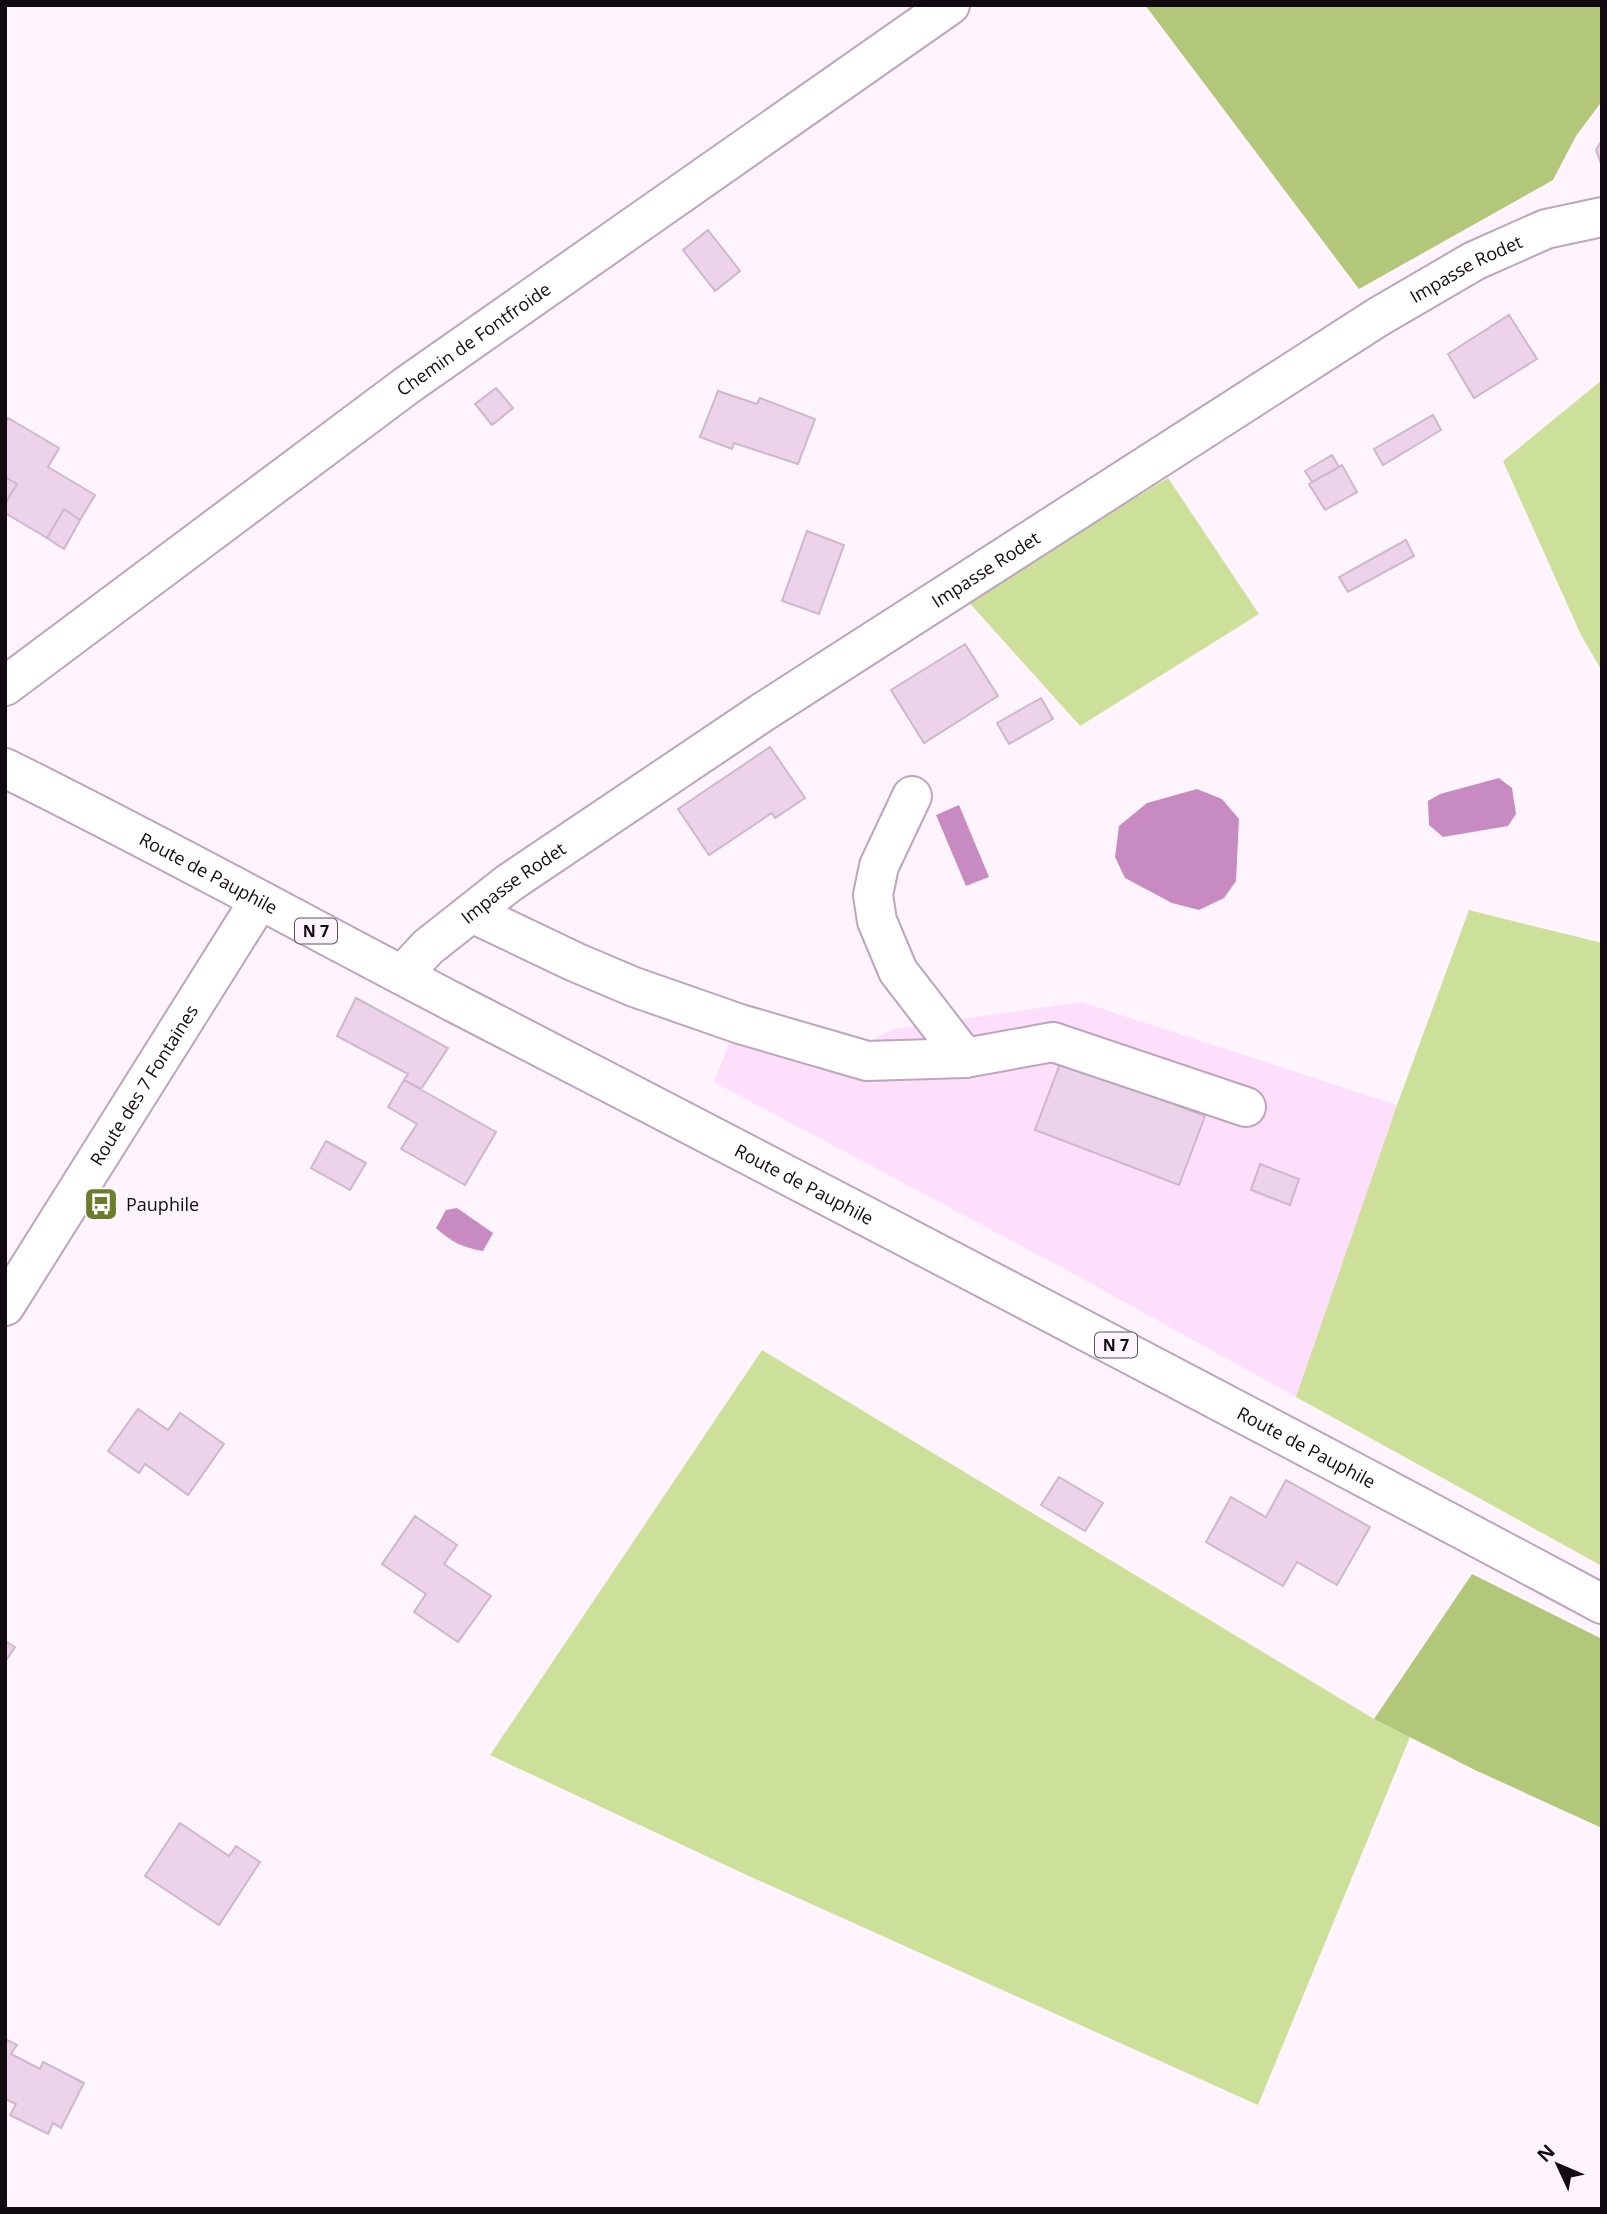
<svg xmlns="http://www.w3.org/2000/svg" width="1607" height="2214" font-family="'Open Sans',sans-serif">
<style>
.built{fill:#fedffb}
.green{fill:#cce099}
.forest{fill:#b3c77b}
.water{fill:#c78bc2}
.building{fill:#ecd3e9;stroke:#ceb7cc;stroke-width:2}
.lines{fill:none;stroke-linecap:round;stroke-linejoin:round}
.minor-casing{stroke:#bda5ba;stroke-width:42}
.major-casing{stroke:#bda5ba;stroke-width:42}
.minor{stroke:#fff;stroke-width:38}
.major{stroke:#fff;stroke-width:38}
.labels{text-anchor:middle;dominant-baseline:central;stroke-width:7;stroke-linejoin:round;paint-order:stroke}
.shield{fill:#fef4fd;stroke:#595058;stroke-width:2}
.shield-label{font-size:16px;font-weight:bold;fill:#120a11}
.street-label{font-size:18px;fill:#120a11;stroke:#fef4fd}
.poi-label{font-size:18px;fill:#120a11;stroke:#fef4fd;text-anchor:start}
</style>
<rect width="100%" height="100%" fill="#fef4fd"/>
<path class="built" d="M1081 1002 1397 1105 1296 1397 1063 1268 714 1082 744 1007 865 1044 893 1029Z"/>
<path class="green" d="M1602 380V671L1581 635 1503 461Z
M1168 478 1259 614 1080 726 966 599Z
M1469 910 1602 943V1566L1296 1397 1397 1105Z
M762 1350 1374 1719 1410 1737 1258 2105 738 1871 490 1755Z"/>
<path class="forest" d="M1145 5H1602V101L1576 136 1553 180 1359 289Z
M1472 1574 1602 1639V1828L1475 1770 1374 1719Z"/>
<path class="water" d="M1499 778 1512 788 1516 814 1508 826 1443 837 1429 825 1428 801 1440 794Z
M1197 789 1222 799 1239 819 1236 881 1224 898 1199 910 1172 903 1125 878 1115 857 1119 826 1147 803Z
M959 805 989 877 966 886 936 815Z
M457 1208 493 1233 483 1251C464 1248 451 1242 436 1228L446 1210Z"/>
<path class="building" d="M1602 140V166L1596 150Z
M708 230 740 271 715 291 683 250Z
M1509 315 1537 359 1474 398 1448 354Z
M496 388 513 408 492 425 475 404Z
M718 391 757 404 760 398 815 419 798 464 734 443 732 449 700 437Z
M1433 415 1441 430 1383 465 1374 449Z
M8 418 59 448 48 467 95 495 80 520 64 509 47 538 5 513V504L17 484 5 477V423Z
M1332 455 1339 467 1312 482 1305 471Z
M1342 465 1357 492 1325 510 1309 484Z
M5 477 17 484 7 500 5 499Z
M64 509 80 520 64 549 47 538Z
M807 531 844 545 819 614 782 601Z
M1406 540 1414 556 1348 592 1339 577Z
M965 644 998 696 924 743 891 690Z
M1041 698 1053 719 1009 744 997 723Z
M770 747 805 798 775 818 772 813 709 855 678 809Z
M356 998 448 1048 421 1089 404 1080 408 1074 337 1036Z
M1061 1061 1205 1116 1179 1185 1035 1130Z
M404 1080 496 1132 465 1185 401 1149 417 1124 388 1107Z
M326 1141 366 1163 350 1190 311 1168Z
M1260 1164 1299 1179 1290 1205 1251 1190Z
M138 1409 168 1430 180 1413 224 1444 188 1495 145 1464 139 1473 108 1451Z
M1059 1477 1103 1503 1085 1531 1041 1505Z
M1286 1480 1370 1527 1337 1585 1297 1562 1283 1586 1206 1542 1231 1497 1266 1517Z
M415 1516 457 1545 444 1564 491 1596 458 1642 414 1612 426 1594 382 1564Z
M5 1641 15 1647 5 1662Z
M180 1823 229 1856 236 1846 260 1862 219 1925 145 1876Z
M5 2039 17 2045 11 2054 40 2069 43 2062 84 2083 61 2128 53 2123 48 2134 10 2115 16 2104 5 2099Z"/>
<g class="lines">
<g class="minor-casing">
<g id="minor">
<path id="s1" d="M5 686 406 386 950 5"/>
<path d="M912 796 879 866 873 895 877 921 898 971 965 1058"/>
<path d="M472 913 575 962 634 987 740 1024 867 1061 965 1058 1053 1042 1246 1107"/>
<path id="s2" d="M402 975 428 947 509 883 763 712 1378 317 1474 261 1546 229 1602 217"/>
<path id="s3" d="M5 1306 259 901"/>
</g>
</g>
<g class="major-casing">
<g id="major">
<path id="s4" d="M5 768C157 843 305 925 455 1003 838 1201 1221 1400 1602 1604"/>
</g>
</g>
<use href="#minor" class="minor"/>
<use href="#major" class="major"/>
</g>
<defs>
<g id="bus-square" transform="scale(1.75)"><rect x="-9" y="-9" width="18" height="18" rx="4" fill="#6b7d2d" stroke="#fef4fd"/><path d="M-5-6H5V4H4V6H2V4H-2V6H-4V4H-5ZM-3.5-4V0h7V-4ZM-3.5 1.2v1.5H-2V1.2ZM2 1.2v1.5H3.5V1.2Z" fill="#fff"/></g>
</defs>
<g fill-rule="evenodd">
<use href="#bus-square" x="101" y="1204"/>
</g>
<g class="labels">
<g class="shield">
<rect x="295" y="918.5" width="42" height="25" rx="5"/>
<rect x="1095" y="1332.5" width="42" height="25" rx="5"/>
</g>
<g class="shield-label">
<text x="316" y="931">N 7</text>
<text x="1116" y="1345">N 7</text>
</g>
<g class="street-label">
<text stroke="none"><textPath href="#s2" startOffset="1279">Impasse Rodet</textPath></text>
<text stroke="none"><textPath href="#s1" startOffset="583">Chemin de Fontfroide</textPath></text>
<text stroke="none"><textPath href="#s2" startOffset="712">Impasse Rodet</textPath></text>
<text stroke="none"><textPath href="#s4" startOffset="229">Route de Pauphile</textPath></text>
<text stroke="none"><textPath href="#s2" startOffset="145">Impasse Rodet</textPath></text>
<text stroke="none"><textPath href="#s3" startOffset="261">Route des 7 Fontaines</textPath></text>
<text stroke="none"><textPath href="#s4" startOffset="901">Route de Pauphile</textPath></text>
<text stroke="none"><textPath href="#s4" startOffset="1468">Route de Pauphile</textPath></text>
</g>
<g class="poi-label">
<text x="126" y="1204">Pauphile</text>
</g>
</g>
<rect width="1607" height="2214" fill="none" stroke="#120a11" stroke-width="14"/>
<g transform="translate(1558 2165) rotate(314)" stroke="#fef4fd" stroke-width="5" paint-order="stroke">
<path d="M0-5L12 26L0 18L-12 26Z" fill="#120a11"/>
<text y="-10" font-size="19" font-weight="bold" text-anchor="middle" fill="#120a11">N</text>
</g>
</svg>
